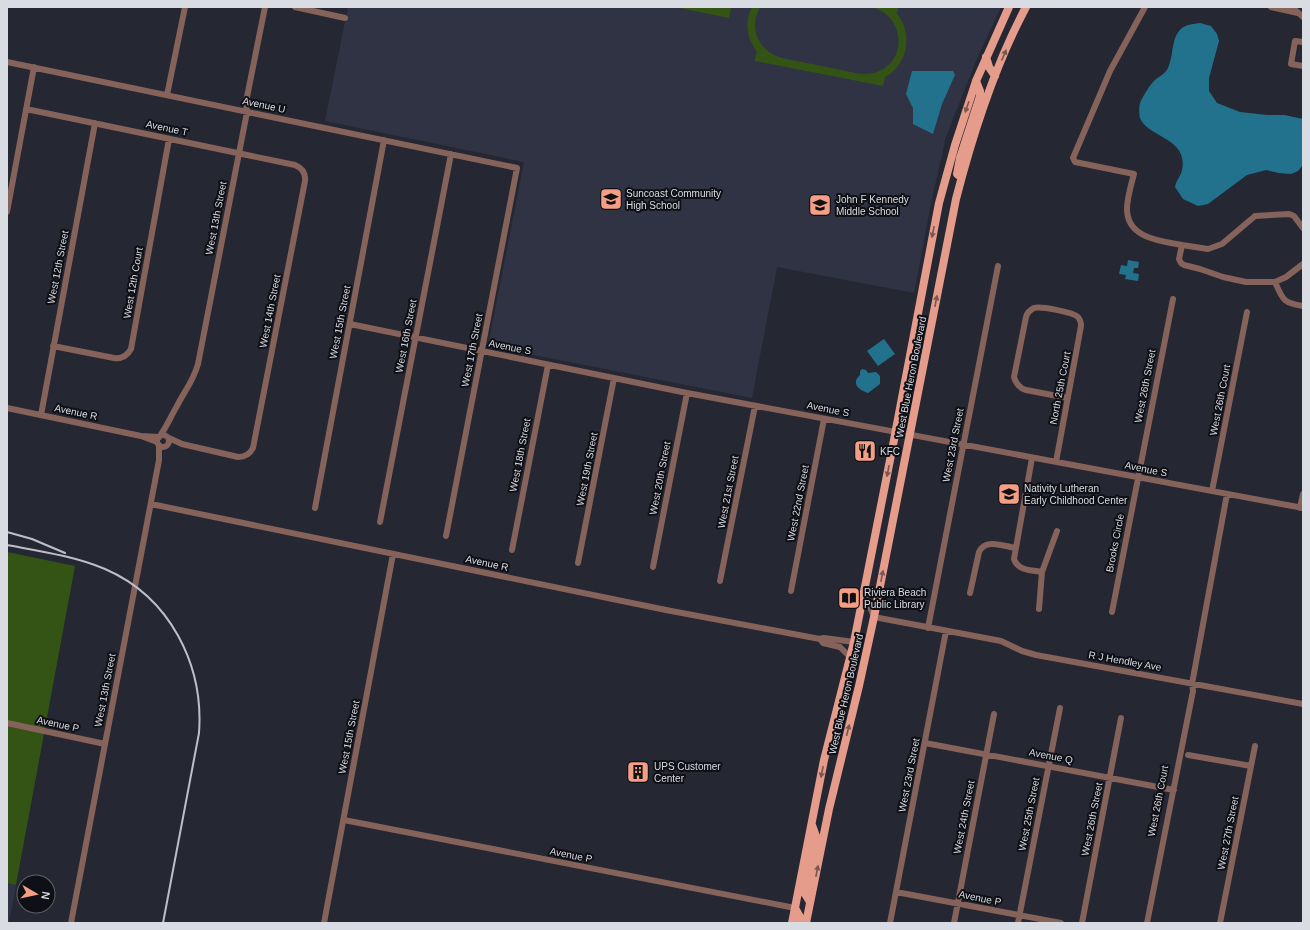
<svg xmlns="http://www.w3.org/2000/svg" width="1310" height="930" font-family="Arial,sans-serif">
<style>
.built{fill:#303344}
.green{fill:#345416}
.water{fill:#23728d}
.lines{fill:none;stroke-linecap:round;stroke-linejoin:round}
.minor{stroke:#86635a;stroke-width:6}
.major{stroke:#e59c8b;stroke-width:8}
.rail{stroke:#bdbfc8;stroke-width:2}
.oneway{fill:#7a5650}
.labels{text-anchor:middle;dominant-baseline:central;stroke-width:4;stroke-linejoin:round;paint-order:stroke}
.street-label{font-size:10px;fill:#dadce4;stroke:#0f1015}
.poi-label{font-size:10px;fill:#dadce4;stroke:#0f1015;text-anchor:start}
</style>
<rect width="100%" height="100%" fill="#252733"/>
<path class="built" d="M348 7H1001L976 61 946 137 932 199 914 293 777 267 752 398 488 346 524 162 325 121Z
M7 883 16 885 9 923H7Z"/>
<path class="green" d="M675 7H733L730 9 731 10 729 18Z
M752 7H760C748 28 759 52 782 58 800 62 818 65 837 69 848 71 861 76 873 73 909 64 906 15 871 7H898V12H896C914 35 908 64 884 78H885L883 86 755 61 756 53H758C747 39 744 23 752 7Z
M7 552 75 566 16 885 7 883Z"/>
<path class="water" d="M1200 23 1211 26 1217 34 1219 41 1209 78V91L1217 103 1240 112 1267 115H1284L1303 119V165L1298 171 1291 174 1279 173 1266 170 1247 175 1208 204 1198 206 1183 199 1175 187C1176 180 1181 176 1182 170 1189 138 1147 137 1140 118 1139 115 1139 106 1140 103 1142 98 1151 83 1155 80 1161 75 1167 73 1169 65 1174 53 1171 37 1182 28 1187 24 1194 24 1200 23Z
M912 71H953L955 75 942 104 933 134 913 124V108L906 94Z
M1128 260 1139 262 1138 268H1134L1133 273 1139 274 1138 281 1125 279 1126 275 1119 274 1121 265 1127 266Z
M884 339 895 354 878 366 867 351Z
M862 369 866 370 868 373 876 372 880 376V384L868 393C858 390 851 383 860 375V371Z"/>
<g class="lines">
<path class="minor" d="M295 7 345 18
M1145 7 1110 71 1073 158 1075 162 1134 174C1131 185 1127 198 1127 209 1127 238 1160 241 1182 245L1179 259 1181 263 1184 265 1200 269 1223 277 1246 282H1275L1286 277 1303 264
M1271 7 1298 13
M1292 7 1303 17
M1303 42 1295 41 1291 64 1303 66
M7 62 517 168 446 536
M167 95 185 7
M26 109 295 165C302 168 306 173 305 181L253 448C250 454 245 457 238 457L182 444 169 438
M7 212 34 67
M1182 245 1208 249 1222 244 1255 216 1289 214 1294 216 1303 228
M1275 282C1283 300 1283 303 1303 306
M350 324 687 393 1303 508
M53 346 114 358C122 359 127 356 131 349L169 139
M7 408 141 436
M41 415 95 123
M157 441a6 6 0 1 1 12 0a6 6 0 1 1-12 0Z
M160 436C167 426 171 416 177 406 185 390 193 382 198 364L247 112 246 102 265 7
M157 442 141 436 159 437
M1032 458 1014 559C1018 571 1031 570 1042 572
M1056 462 1081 326C1081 322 1080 319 1078 317 1073 312 1040 306 1034 308 1030 310 1027 313 1026 317L1014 377C1016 384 1019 388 1026 390L1068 398
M1212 491 1247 312
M151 504 666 610 820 639 824 638 854 642
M315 508 384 140
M1300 508 1303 494
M380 522 451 154
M512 550 548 365
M578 563 614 378
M653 567 687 393
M720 581 755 406
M791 591 824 419
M866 591 867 599 874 617 1001 641 1022 651 1036 655 1303 704
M970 593 979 552C985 538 1004 546 1015 548
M1039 609 1042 572 1057 531
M1112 612 1173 299
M928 628 998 266
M820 639 823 643 840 647 850 657
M7 723 105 744
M925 743 1174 790
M1188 755 1251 766
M344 820 795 908
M896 892 1061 923
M71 923 159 460V445
M324 923 393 554
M890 923 946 631
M954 923 994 714
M1018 923 1060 708
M1082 923 1121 718
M1147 923 1193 691 1192 684 1227 494
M1220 923 1255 746"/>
<path class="major" d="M986 57 989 67 995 76
M958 175 957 174 960 158 980 96V91L976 81
M810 902 805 894 816 836 812 825
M795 908 800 917V923
M792 923 824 760 854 642 893 445 939 203 955 145 976 81 1009 7
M806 923 829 809 859 686 874 617 956 199C973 133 994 67 1026 7"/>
<path class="rail" d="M7 532 32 539 65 553
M7 545C39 551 74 556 105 569 170 597 204 665 199 733L163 923"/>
</g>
<defs><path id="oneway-solid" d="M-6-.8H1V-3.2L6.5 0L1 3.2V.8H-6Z"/></defs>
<g class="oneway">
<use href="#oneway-solid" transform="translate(1004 55) rotate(-67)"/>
<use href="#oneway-solid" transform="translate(967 107) rotate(109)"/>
<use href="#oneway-solid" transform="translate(933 232) rotate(101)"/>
<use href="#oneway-solid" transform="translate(936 301) rotate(-79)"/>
<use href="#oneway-solid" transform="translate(888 471) rotate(101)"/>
<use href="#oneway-solid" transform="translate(882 576) rotate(-79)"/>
<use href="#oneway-solid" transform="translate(848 730) rotate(-76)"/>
<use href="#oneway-solid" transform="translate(822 772) rotate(101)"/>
<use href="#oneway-solid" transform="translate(817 871) rotate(-79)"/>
</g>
<defs>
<g id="school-square" transform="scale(1.15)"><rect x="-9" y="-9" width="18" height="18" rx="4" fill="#f49e86" stroke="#0f1015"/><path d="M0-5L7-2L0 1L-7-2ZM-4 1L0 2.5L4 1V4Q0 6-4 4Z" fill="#111"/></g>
<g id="restaurant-square" transform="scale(1.15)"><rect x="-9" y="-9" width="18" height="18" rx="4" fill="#f49e86" stroke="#0f1015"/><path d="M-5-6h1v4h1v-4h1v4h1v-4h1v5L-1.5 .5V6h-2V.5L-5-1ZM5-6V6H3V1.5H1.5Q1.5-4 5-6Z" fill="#111"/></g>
<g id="library-square" transform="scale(1.15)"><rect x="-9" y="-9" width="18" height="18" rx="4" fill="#f49e86" stroke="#0f1015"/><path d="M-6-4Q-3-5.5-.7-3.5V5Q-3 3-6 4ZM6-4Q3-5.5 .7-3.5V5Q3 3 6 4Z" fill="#111"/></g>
<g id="building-square" transform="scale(1.15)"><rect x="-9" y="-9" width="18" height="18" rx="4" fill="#f49e86" stroke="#0f1015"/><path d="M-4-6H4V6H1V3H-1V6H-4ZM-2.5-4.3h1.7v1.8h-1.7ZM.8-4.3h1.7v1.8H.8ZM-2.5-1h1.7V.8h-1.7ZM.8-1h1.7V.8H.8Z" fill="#111"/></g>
</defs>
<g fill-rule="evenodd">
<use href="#school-square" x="611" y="199"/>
<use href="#school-square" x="820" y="205"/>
<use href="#restaurant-square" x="865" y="451"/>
<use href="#school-square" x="1009" y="494"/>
<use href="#library-square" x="849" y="598"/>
<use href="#building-square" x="638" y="772"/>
</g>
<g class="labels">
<g class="street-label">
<text transform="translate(264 105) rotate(12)">Avenue U</text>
<text transform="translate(167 128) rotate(12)">Avenue T</text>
<text transform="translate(216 218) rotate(-79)">West 13th Street</text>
<text transform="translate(58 267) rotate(-79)">West 12th Street</text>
<text transform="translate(133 283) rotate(-80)">West 12th Court</text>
<text transform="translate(270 311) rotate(-79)">West 14th Street</text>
<text transform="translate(340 322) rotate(-79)">West 15th Street</text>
<text transform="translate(406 336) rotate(-79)">West 16th Street</text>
<text transform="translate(510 347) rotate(11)">Avenue S</text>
<text transform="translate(472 350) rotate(-79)">West 17th Street</text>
<text transform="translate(911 377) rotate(-79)">West Blue Heron Boulevard</text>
<text transform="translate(1145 386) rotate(-79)">West 26th Street</text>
<text transform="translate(1060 388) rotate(-79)">North 25th Court</text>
<text transform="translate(1220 400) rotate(-79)">West 26th Court</text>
<text transform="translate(828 409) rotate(11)">Avenue S</text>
<text transform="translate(76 412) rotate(12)">Avenue R</text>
<text transform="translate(953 445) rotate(-79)">West 23rd Street</text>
<text transform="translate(520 455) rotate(-79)">West 18th Street</text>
<text transform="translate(587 469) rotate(-79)">West 19th Street</text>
<text transform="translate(1146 469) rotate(11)">Avenue S</text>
<text transform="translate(660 478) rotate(-79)">West 20th Street</text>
<text transform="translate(728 492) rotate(-79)">West 21st Street</text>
<text transform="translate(798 503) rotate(-79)">West 22nd Street</text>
<text transform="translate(1115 543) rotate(-79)">Brooks Circle</text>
<text transform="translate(487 563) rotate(12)">Avenue R</text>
<text transform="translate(1125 661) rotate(10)">R J Hendley Ave</text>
<text transform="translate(105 690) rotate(-79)">West 13th Street</text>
<text transform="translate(846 694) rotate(-77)">West Blue Heron Boulevard</text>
<text transform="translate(58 724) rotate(12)">Avenue P</text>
<text transform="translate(349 737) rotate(-79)">West 15th Street</text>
<text transform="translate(1051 756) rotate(11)">Avenue Q</text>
<text transform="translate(909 775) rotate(-79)">West 23rd Street</text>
<text transform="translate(1158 801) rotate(-79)">West 26th Court</text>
<text transform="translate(1029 814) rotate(-79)">West 25th Street</text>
<text transform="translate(964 817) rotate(-79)">West 24th Street</text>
<text transform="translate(1092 819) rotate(-79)">West 26th Street</text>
<text transform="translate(1228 833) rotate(-79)">West 27th Street</text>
<text transform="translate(571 855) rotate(11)">Avenue P</text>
<text transform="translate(980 898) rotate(11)">Avenue P</text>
</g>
<g class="poi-label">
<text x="626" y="193">Suncoast Community<tspan x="626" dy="12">High School</tspan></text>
<text x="836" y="199">John F Kennedy<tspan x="836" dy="12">Middle School</tspan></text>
<text x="880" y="451">KFC</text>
<text x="1024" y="488">Nativity Lutheran<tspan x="1024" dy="12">Early Childhood Center</tspan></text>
<text x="864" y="592">Riviera Beach<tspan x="864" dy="12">Public Library</tspan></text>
<text x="654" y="766">UPS Customer<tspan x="654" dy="12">Center</tspan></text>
</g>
</g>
<rect width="1310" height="930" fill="none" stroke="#dadce4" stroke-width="16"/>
<g transform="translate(36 894) rotate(99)"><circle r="19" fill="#0f1015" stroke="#606268"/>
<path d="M0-3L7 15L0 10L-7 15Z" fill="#f49e86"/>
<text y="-6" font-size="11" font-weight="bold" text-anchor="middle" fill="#dadce4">N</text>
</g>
</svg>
